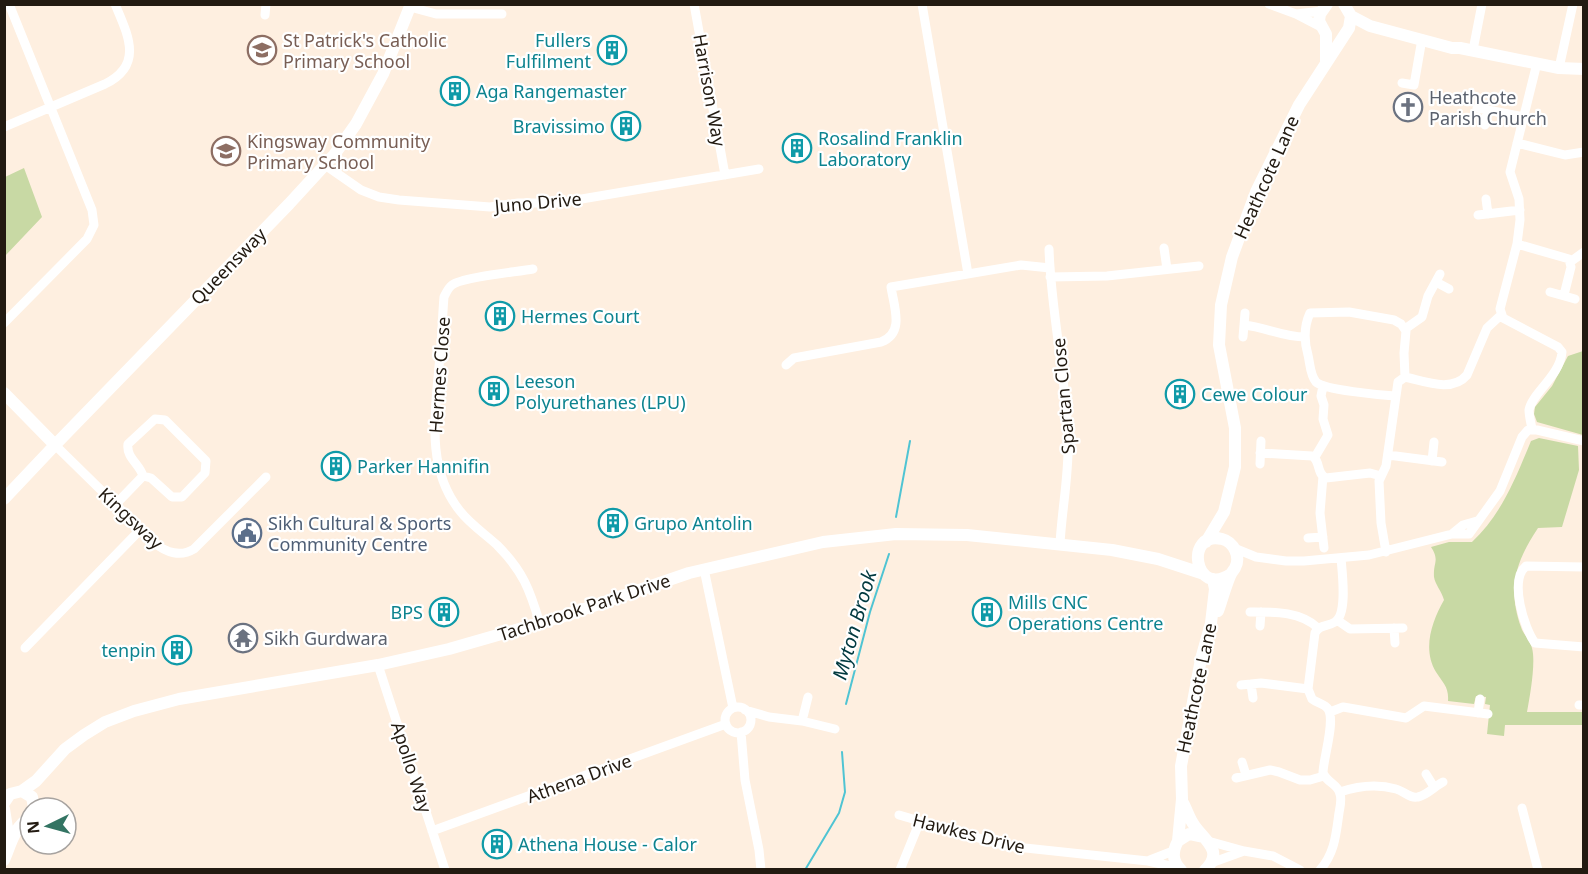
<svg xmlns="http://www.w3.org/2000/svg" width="1588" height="874" font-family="'Noto Sans',sans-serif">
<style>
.green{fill:#c8d9a4}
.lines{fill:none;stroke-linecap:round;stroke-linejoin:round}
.stream{stroke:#4fc4d3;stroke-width:2}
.street{stroke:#fff;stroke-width:9}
.secondary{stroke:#fff;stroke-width:12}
.labels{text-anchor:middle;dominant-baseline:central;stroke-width:4.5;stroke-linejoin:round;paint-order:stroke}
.education-label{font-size:18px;fill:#785e54;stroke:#fff;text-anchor:start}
.culture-label{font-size:18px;fill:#0d838f;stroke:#fff;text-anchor:start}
.street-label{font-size:18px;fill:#221a11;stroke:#fff}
.worship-label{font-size:18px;fill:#5b616d;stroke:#fff;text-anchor:start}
.service-label{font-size:18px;fill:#4e5e75;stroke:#fff;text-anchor:start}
.water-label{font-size:20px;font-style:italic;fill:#00393f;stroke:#fff}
</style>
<rect width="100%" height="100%" fill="#feefe0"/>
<path class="green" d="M24 168 42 217 5 256V177Z
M1583 351V435L1537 422 1534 414 1535 407 1552 386 1568 356Z
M1539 438 1578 446 1579 470 1562 527 1538 528C1516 561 1507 588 1521 627 1523 634 1530 640 1532 648 1536 662 1530 696 1527 712H1583V725H1505L1504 736 1487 734 1490 705 1485 704 1486 697 1476 696 1474 704 1448 701C1449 687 1443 683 1436 672 1422 649 1432 621 1444 600 1442 592 1435 584 1434 577 1433 562 1440 561 1431 547L1449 542H1472C1502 514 1516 477 1531 441Z"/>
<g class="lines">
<path class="stream" d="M896 517 910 441
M846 704 870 612 889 554
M805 870 839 813 845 792 842 752"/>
<path class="street" d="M694 4 725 175
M922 4 968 274
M1269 4 1296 14 1321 27
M410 7 436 14H502
M1296 14 1322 11
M265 15 266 4
M1473 50 1482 4
M1559 68 1573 4
M1402 83 1414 85 1422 39
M1477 108 1524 117
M1485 125 1487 110
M4 127 105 84C144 65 128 35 115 4
M1517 143 1565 155 1584 152
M325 165 361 190 379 197 399 200 490 207 518 203H558L759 169
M1486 199 1488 214
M1478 215 1520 210
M1517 244 1569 259 1571 267 1564 295
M1164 248 1167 269
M1049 249C1051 311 1065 372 1068 433 1070 470 1062 507 1060 544
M1570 262 1584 252
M533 269C517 272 462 277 452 285 448 288 446 293 444 297 442 320 442 343 439 366 435 415 426 469 460 511 470 524 485 534 497 545 523 571 530 590 540 624
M1050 277 1107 276 1199 266
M1436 282 1449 289
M1550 292 1575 299
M4 323 87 239 94 225 92 210 9 4
M1244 325C1265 327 1283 337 1305 337
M1405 329 1422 317 1428 296 1440 274
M1243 337 1245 313
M786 365 794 358 881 342C905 333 894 307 891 287L1021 265 1050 268
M1395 396C1381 395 1324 390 1316 382 1310 375 1310 363 1308 355 1304 341 1304 326 1310 313L1349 312 1394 320 1401 324 1406 331 1404 353 1405 377
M1532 429C1531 423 1529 416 1529 410 1532 393 1560 376 1562 352L1558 347 1503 318 1500 309 1517 244 1520 220 1519 199 1510 172 1537 63
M55 445 155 543C166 553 181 557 194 549L266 477
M1260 453 1312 456C1321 461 1316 474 1326 478L1370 473 1381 476
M1388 455 1442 462
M1315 457 1328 435 1323 419 1324 405 1321 396 1323 386
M1432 461 1434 442
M1260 464 1261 441
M1323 476 1320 513 1324 548
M115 505 143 476 151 478 172 497H182L205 473 206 461 165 420 155 419 128 444C126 458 140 464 143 476
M1452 534 1463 525 1477 521
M1308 538 1323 537
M1234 548 1256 557 1286 561H1304L1369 555 1452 534H1469L1500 491 1522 437 1528 430H1537L1584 441
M1386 552 1381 523 1379 481 1386 466 1398 382 1405 377C1424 381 1452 393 1467 375L1487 328 1501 315
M1584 567 1526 566C1509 580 1524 628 1535 643L1584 647
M704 569 733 708
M1250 612C1273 612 1300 611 1318 628
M1337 620 1350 629 1403 628
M1260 626 1261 612
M1394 628 1395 643
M25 648 141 529
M378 665 445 870
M1251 684 1253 698
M1241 685 1261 683 1308 689
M1579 705H1584
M725 720a13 13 0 1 1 26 0a13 13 0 1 1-26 0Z
M745 710 769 717 802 721 835 729
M1330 712 1343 707 1349 708 1406 718 1424 706 1488 714
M1478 713 1480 699
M802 721 808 697
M741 732 745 780 759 850 761 870
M1242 762 1246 775
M1426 774 1434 787
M1236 778 1270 770 1279 772 1300 780H1310L1324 776
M1340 792C1358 786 1378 784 1396 789 1404 791 1410 799 1418 797 1427 795 1435 786 1443 782
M1522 808 1538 870
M899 815 1006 846 1148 861 1179 868
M432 831 726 724
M1208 841 1244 851 1273 856 1300 870
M1150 860 1173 851
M1211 863 1244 851
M900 870 920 821
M1320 870C1335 853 1336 834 1339 813 1340 807 1342 800 1340 794 1338 784 1327 783 1323 773 1323 759 1336 720 1328 709 1325 704 1317 703 1312 699L1308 689 1315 633C1320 624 1327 627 1335 622 1348 614 1342 572 1341 558"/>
<path class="secondary" d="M1351 16 1370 26 1452 48H1460L1559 68 1584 69
M1326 61V34L1319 21 1320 14 1327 4
M4 393 55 445
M4 499 55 445 289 204 334 155 356 124 383 74 411 4
M1206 542 1224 512 1235 467V428L1219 345 1221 305 1232 257 1256 192 1299 105 1349 28 1351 16 1344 4
M1218 611C1222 600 1225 588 1230 576 1231 573 1233 571 1235 568 1241 557 1234 542 1222 539 1184 530 1194 599 1231 574
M22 791 32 797 34 808
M4 803 10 794 22 791 36 781 65 749 84 735 105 722 134 711 179 699 378 665 449 649 561 617 689 573 823 542 896 534 967 535 1112 550 1158 559 1204 574
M1183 803C1187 810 1189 818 1194 825 1204 840 1225 851 1205 870
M4 809 7 828 4 837
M1178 841 1182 799 1181 766 1201 659 1211 623 1215 589 1213 579
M4 860C12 841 14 828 30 817
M1181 870C1172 861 1172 852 1178 841L1189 834 1203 837"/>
</g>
<defs>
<g id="school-ring" transform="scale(1.5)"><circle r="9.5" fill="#fff" stroke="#8d6e63" stroke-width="1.5"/><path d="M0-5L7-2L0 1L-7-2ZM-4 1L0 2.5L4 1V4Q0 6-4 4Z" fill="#8d6e63"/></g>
<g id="building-ring" transform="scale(1.5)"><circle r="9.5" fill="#fff" stroke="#0f9aa8" stroke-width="1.5"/><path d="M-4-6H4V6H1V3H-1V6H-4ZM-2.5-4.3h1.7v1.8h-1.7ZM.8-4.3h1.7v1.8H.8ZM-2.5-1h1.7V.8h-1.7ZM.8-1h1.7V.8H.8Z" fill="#0f9aa8"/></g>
<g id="church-ring" transform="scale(1.5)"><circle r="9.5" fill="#fff" stroke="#6b7280" stroke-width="1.5"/><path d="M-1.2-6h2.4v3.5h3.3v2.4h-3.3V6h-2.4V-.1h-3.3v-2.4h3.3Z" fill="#6b7280"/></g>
<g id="civic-ring" transform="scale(1.5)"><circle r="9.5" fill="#fff" stroke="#5c6f8a" stroke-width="1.5"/><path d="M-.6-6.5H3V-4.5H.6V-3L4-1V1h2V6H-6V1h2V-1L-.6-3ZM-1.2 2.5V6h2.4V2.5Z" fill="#5c6f8a"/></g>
<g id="temple-ring" transform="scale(1.5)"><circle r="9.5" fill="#fff" stroke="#6b7280" stroke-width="1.5"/><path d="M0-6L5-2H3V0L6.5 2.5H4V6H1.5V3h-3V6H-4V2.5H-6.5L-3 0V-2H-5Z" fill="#6b7280"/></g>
</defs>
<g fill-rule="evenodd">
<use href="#school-ring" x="262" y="50"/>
<use href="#building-ring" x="612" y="50"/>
<use href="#building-ring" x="455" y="91"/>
<use href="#church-ring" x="1408" y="107"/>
<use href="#building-ring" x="626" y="126"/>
<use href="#building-ring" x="797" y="148"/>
<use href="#school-ring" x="226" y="151"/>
<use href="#building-ring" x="500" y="316"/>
<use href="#building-ring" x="494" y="391"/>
<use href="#building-ring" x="1180" y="394"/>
<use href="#building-ring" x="336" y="466"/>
<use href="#building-ring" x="613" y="523"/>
<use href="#civic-ring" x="247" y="533"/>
<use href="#building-ring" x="444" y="612"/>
<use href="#building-ring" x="987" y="612"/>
<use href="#temple-ring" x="243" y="638"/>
<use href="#building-ring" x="177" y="650"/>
<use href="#building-ring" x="497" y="844"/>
</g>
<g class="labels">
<g class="education-label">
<text x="283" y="40">St Patrick's Catholic<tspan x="283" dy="21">Primary School</tspan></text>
<text x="247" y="141">Kingsway Community<tspan x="247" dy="21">Primary School</tspan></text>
</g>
<g class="culture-label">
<text x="591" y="40" text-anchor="end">Fullers<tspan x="591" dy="21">Fulfilment</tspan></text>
<text x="476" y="91">Aga Rangemaster</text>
<text x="605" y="126" text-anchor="end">Bravissimo</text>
<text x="818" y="138">Rosalind Franklin<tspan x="818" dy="21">Laboratory</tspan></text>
<text x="521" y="316">Hermes Court</text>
<text x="515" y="381">Leeson<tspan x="515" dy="21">Polyurethanes (LPU)</tspan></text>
<text x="1201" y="394">Cewe Colour</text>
<text x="357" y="466">Parker Hannifin</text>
<text x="634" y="523">Grupo Antolin</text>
<text x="1008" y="602">Mills CNC<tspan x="1008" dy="21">Operations Centre</tspan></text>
<text x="423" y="612" text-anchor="end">BPS</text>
<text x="156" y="650" text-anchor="end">tenpin</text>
<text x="518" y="844">Athena House - Calor</text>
</g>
<g class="street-label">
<text transform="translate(710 90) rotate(80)">Harrison Way</text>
<text transform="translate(1266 177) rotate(-66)">Heathcote Lane</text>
<text transform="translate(538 202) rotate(-5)">Juno Drive</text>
<text transform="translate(228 266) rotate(-46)">Queensway</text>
<text transform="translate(439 375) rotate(-86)">Hermes Close</text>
<text transform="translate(1063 396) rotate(-95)">Spartan Close</text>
<text transform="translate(131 518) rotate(43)">Kingsway</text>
<text transform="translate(584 607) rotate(-18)">Tachbrook Park Drive</text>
<text transform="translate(1196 688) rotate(-78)">Heathcote Lane</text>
<text transform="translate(412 767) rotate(72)">Apollo Way</text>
<text transform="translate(579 778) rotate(-20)">Athena Drive</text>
<text transform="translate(969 833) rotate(14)">Hawkes Drive</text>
</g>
<g class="worship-label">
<text x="1429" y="97">Heathcote<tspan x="1429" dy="21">Parish Church</tspan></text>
<text x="264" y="638">Sikh Gurdwara</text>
</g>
<g class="service-label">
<text x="268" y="523">Sikh Cultural &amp; Sports<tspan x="268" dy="21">Community Centre</tspan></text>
</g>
<g class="water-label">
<text transform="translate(854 625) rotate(-74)">Myton Brook</text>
</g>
</g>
<rect width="1588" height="874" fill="none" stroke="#221a11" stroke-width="12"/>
<g transform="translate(48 826) rotate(265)"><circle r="28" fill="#ffffff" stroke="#a7a3a0" stroke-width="1.5"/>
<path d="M0-4.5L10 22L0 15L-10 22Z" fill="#337463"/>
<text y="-9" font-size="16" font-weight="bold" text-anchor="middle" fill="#221a11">N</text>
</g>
</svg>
